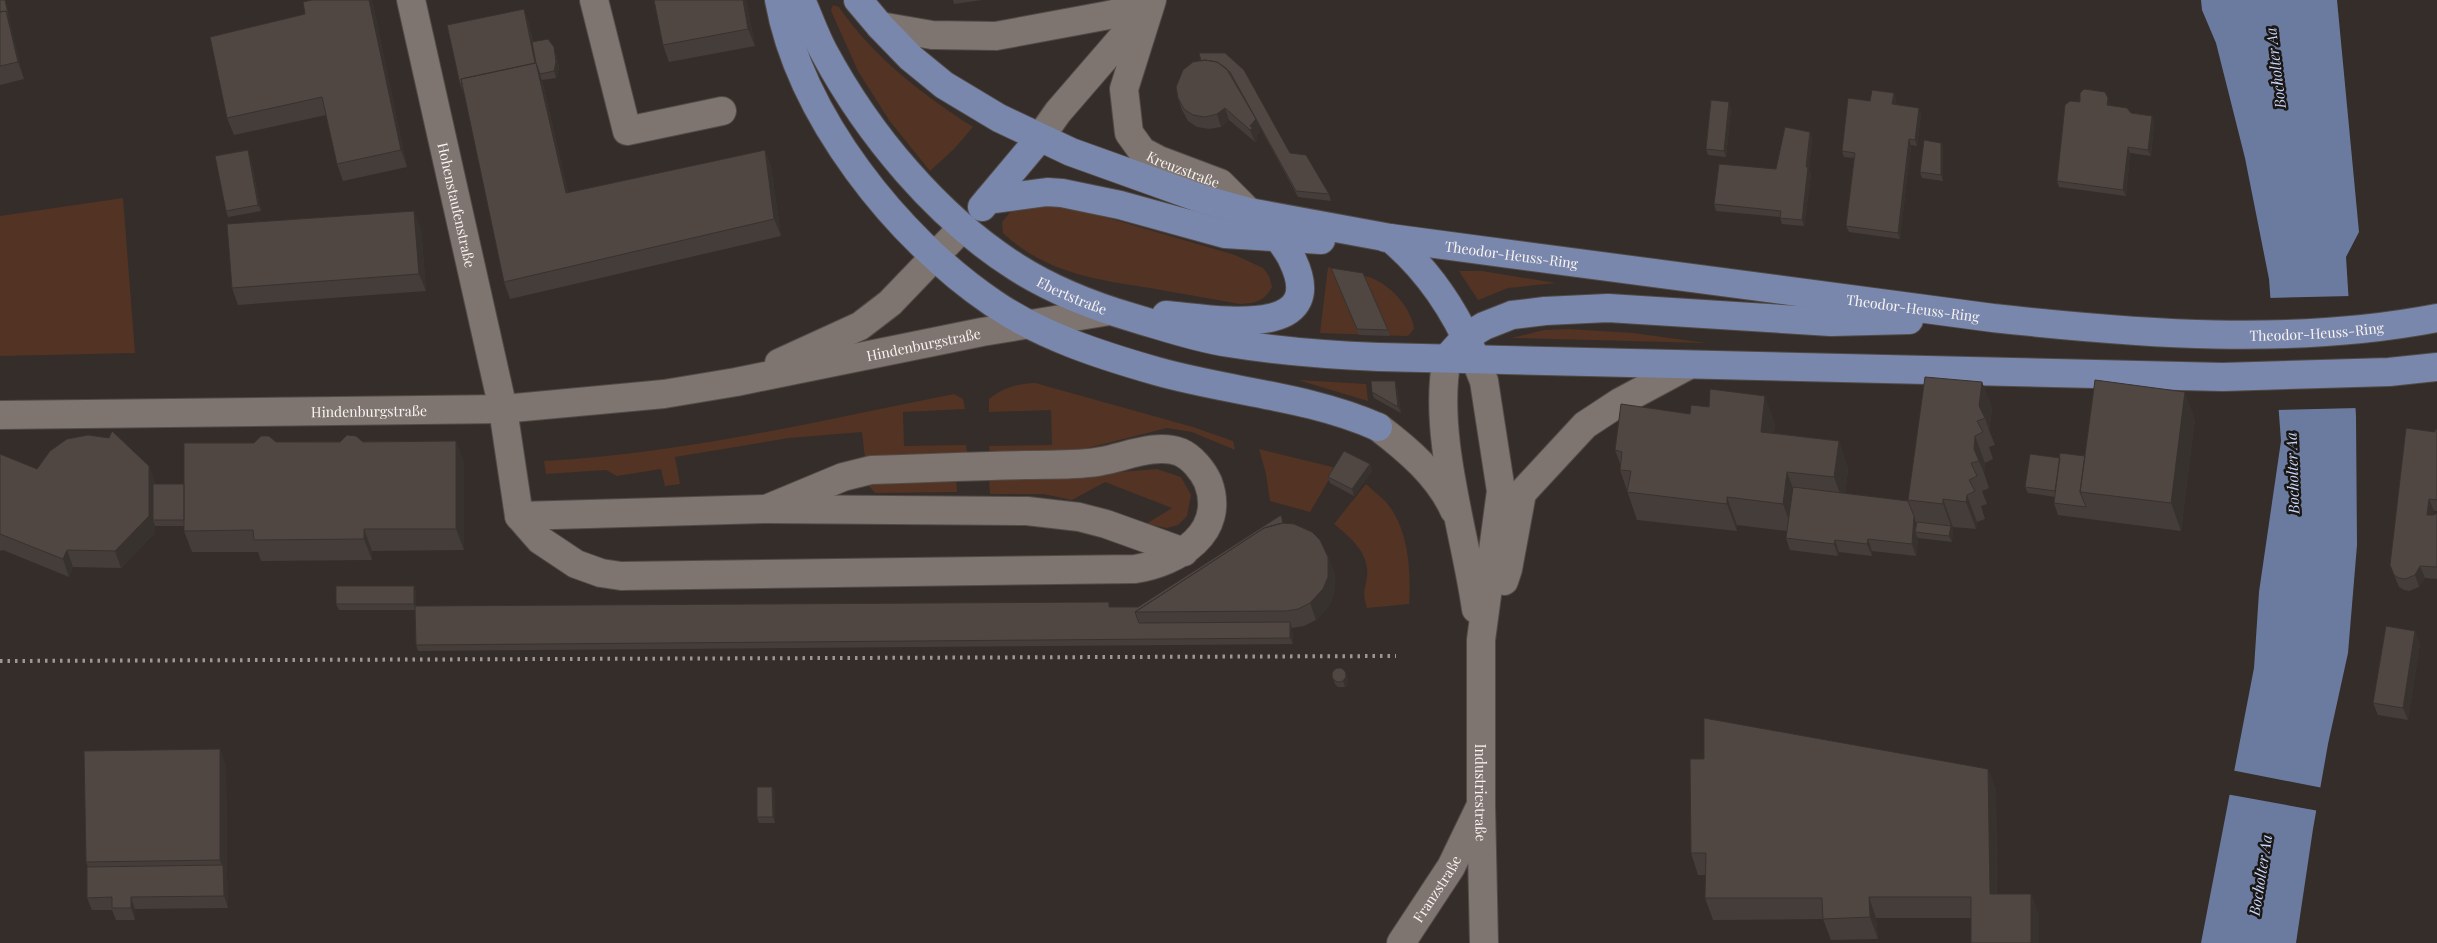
<svg xmlns="http://www.w3.org/2000/svg" width="2437" height="943" font-family="'Playfair Display',serif">
<style>
.green{fill:#533324}
.water{fill:#6b7ba0}
.pier{fill:#352d29}
.lines{fill:none;stroke-linecap:round;stroke-linejoin:round}
.minor-casing{stroke:#514b47;stroke-width:30}
.major-casing{stroke:#514b47;stroke-width:30}
.minor{stroke:#7e7470;stroke-width:28}
.major{stroke:#7a87ad;stroke-width:28}
.rail{stroke:#9e9894;stroke-width:4;stroke-dasharray:2.5 5;stroke-linecap:butt}
.wall{fill:#453d3a;fill-rule:evenodd}
.shaded-wall{fill:#38322f}
.building{fill:#504743;stroke:#38322f}
.labels{text-anchor:middle;dominant-baseline:central;stroke-width:5;stroke-linejoin:round;paint-order:stroke}
.street-label{font-size:14px;fill:#f9f4f1;stroke:#1a1614}
.water-label{font-size:15px;font-style:italic;fill:#c7d7fc;stroke:#1a1614}
</style>
<rect width="100%" height="100%" fill="#352d29"/>
<path class="green" d="M833 5 839 7C873 57 923 95 973 127L954 149 930 171 889 120 858 71 832 13 831 10Z
M123 198 135 353 0 356V216Z
M1052 205 1081 210 1235 255 1263 268 1269 276 1272 287C1264 302 1255 303 1240 304 1210 299 1180 293 1150 288 1096 280 1044 272 1003 233L1002 222 1012 210Z
M1328 267C1343 271 1360 273 1374 279 1392 287 1412 309 1414 329L1408 336 1320 333Z
M1459 271H1482L1556 283 1508 288 1478 300Z
M1568 329 1633 333 1706 343 1512 338 1544 330Z
M1298 380 1366 384 1368 401Z
M1035 383 1193 427 1233 441 1235 450 1192 432 1167 428 1072 452 990 456 989 446 1052 445 1051 410 989 412V399C1004 387 1017 384 1035 383Z
M954 394 963 399 965 409 903 412 904 446 966 445 967 453 865 458 862 432 789 438 675 457 680 484 665 486 661 469 617 476 606 470 546 474 544 461C682 454 818 421 954 394Z
M1259 449 1336 468 1310 512 1270 501 1266 474Z
M1157 469 1181 477 1191 495 1187 516 1178 525 1167 528 1146 524 1172 508 1105 482 1072 500 1043 494H990L989 479 1047 478Z
M956 475 957 492 875 493 869 486 870 482Z
M1366 484C1372 490 1380 496 1386 502 1409 529 1411 571 1409 604L1367 608C1362 590 1365 593 1367 577 1370 553 1350 537 1334 524Z"/>
<path class="water" d="M2201 0H2337L2359 232 2346 257 2356 416 2357 545 2348 653 2328 744 2313 829 2296 943H2201L2254 668 2259 592 2281 441 2269 279 2245 158 2216 43 2202 10Z"/>
<path class="pier" d="M2351 296 2358 408 2276 410 2268 298Z
M2231 770 2323 788 2319 811 2226 794Z"/>
<g class="lines">
<g class="minor-casing">
<g id="minor">
<path id="s1" d="M411 0 503 409 519 516 540 540 576 564 601 573 621 576 1135 569C1178 562 1227 533 1208 482 1203 471 1192 457 1180 452 1156 443 1125 457 1102 461 1078 466 1051 464 1026 465 975 466 923 468 871 470L843 477 766 509"/>
<path d="M594 0 627 131 722 111"/>
<path id="s2" d="M1152 0 1124 89 1129 133 1142 151 1159 160 1220 183 1249 212"/>
<path d="M880 26 932 35 996 36 1109 15 1150 5"/>
<path d="M1039 139 1058 112 1141 16"/>
<path d="M1447 358C1432 435 1465 531 1476 609"/>
<path id="s3" d="M1475 359 1484 381 1501 491 1481 640V805L1484 943"/>
<path d="M779 363 860 326 890 303 962 228"/>
<path id="s4" d="M0 415 503 409 664 394 736 382 982 332 1110 311"/>
<path d="M1378 427C1407 449 1439 476 1454 510"/>
<path d="M519 516 766 509 1027 511 1079 517 1106 524 1184 552"/>
<path d="M1504 581 1508 569 1522 493 1585 425 1620 402 1689 365"/>
<path id="s5" d="M1401 943 1451 867 1479 809"/>
</g>
</g>
<g class="major-casing">
<g id="major">
<path d="M779 0C800 116 897 238 993 303 1041 336 1100 355 1156 371 1230 392 1308 396 1378 427"/>
<path id="s6" d="M801 0C809 17 815 36 824 52 868 134 937 217 1016 267 1052 290 1093 306 1134 318 1165 327 1196 338 1229 343 1278 351 1329 355 1379 357L2223 377 2389 372 2437 367"/>
<path id="s7" d="M858 0 880 26 911 58 944 85 999 118 1071 152 1202 199 1249 212 1390 238 1993 318C2140 334 2291 346 2437 318"/>
<path d="M988 200 1047 192 1062 193 1120 205 1225 234 1321 240"/>
<path d="M982 207 1039 139"/>
<path d="M1386 238H1390C1427 269 1454 309 1473 353"/>
<path d="M1166 315C1208 318 1333 343 1292 259 1287 248 1277 237 1270 227"/>
<path d="M1447 358 1466 337 1484 326 1512 315 1545 311 1608 308 1831 322 1909 320"/>
</g>
</g>
<use href="#minor" class="minor"/>
<use href="#major" class="major"/>
<path class="rail" d="M0 661 1396 656"/>
</g>
<path class="wall" d="M0 0 24 79 0 85Z
M312 0H371L373 5 407 167 343 181 337 164 326 115 234 135 227 118 305 14Z
M654 0H746L755 46 669 62 663 45Z
M953 0H982L954 4Z
M528 21 533 42 556 54 559 68 556 78 542 80 568 193 765 150 771 167 781 236 510 299 504 282 465 96 460 84Z
M1225 53 1290 153 1329 194 1331 201 1298 197 1257 122 1260 131 1256 137 1257 140 1255 142 1229 120 1221 127 1209 129 1197 127 1188 121 1182 110 1178 98ZM1231 77 1232 78 1247 104Z
M1894 93 1896 99 1895 105 1921 114 1917 146 1911 145 1900 239 1849 232 1846 226 1854 158 1844 157 1842 151 1870 101Z
M2110 104V106L2131 113 2152 116 2154 122 2151 156 2130 153 2126 196 2059 187 2057 181Z
M1731 109 1726 157 1708 155 1706 149Z
M1810 132 1812 139 1809 169 1811 174 1804 226 1782 224 1780 217 1716 211 1714 204 1776 169Z
M1941 143 1943 149V181L1922 178 1920 172Z
M248 150 250 156 261 211 228 217 226 211Z
M421 228 426 291 238 305 232 288Z
M1331 268 1388 330 1390 336 1359 335Z
M1395 381 1397 387 1401 413 1374 398 1372 392Z
M1982 382 1992 409 1989 430 1995 445 1989 447 1993 459 1985 463 1984 473 1989 488 1982 491 1987 504 1981 506 1985 519 1977 522 1976 529 1953 527 1952 542 1918 538 1916 556 1872 551V556L1839 552 1838 556 1790 550 1786 538 1787 531 1737 525V531L1637 520 1620 470 1621 466 1615 450 1690 414 1775 423 1774 433 1839 441 1848 469 1845 494 1908 501V500Z
M2195 419 2181 531 2058 515 2054 503 2055 497 2028 493 2025 487 2060 458 2085 456Z
M2437 430V511H2434L2433 515 2437 513V579L2425 578 2419 587 2409 591 2404 590 2399 587 2390 565 2435 432Z
M456 441 464 463V550L372 551V560L261 561 258 552H192L184 531V526H155V525V533L121 568 73 567 69 577 3 550 0 551V454L37 469 149 466 155 484H184L276 442Z
M1370 464 1372 471 1354 496 1330 483 1328 477Z
M1284 523 1328 557 1335 574 1334 595 1329 606 1316 620 1304 626 1292 628 1293 644 418 651 416 645 415 610H339L336 604 414 586 416 593V606L1138 607Z
M2420 643 2408 720 2378 715 2373 703Z
M1333 678H1348V685L1345 687H1338L1335 684Z
M220 749 226 766 227 875V877L228 908 135 909V920H116L112 910H92L87 898 88 867 86 862Z
M1988 769 1996 790 1997 894H2031L2039 915 1971 918H1876L1878 939 1831 940 1823 919 1713 920 1705 898 1706 875H1698L1691 853Z
M772 787 775 793V823H759L757 817Z"/>
<path class="shaded-wall" d="M5 0 24 79 18 62 6 11Z
M369 0H371L373 5 407 167 401 150Z
M743 0H746L755 46 748 29Z
M524 9 528 21 538 68 542 80 572 211 566 193 536 69Z
M554 47 556 54 559 68 556 78 554 71Z
M1894 93 1896 99 1894 110 1892 104Z
M2108 98 2110 104 2109 112 2107 105Z
M1729 102 1731 109 1726 157 1724 151Z
M1225 108 1229 120 1221 127 1217 114Z
M1919 108 1921 114 1917 146 1915 140Z
M2152 116 2154 122 2151 156 2148 150Z
M1256 119 1260 131 1256 137 1257 140 1255 142 1250 130V126Z
M1810 132 1812 139 1809 169 1811 174 1804 226 1802 220Z
M1909 139 1911 145 1900 239 1898 233Z
M1941 143 1943 149V181L1941 175Z
M2128 147 2130 153 2126 196 2123 190Z
M248 150 250 156 261 211 258 205Z
M765 150 771 167 781 236 774 219Z
M414 211 421 228 426 291 419 274Z
M1395 381 1397 387 1401 413 1398 407Z
M1982 382 1992 409 1989 430 1985 418 1979 406Z
M2185 392 2195 419 2181 531 2171 503Z
M1765 396 1775 423 1771 459 1761 432Z
M1975 436 1985 463 1984 473 1974 449Z
M456 441 464 463V550L456 529Z
M1839 441 1848 469 1844 505 1834 477Z
M1370 464 1372 471 1354 496 1352 489Z
M149 466 155 484V520H153L155 525V533L121 568 115 551Z
M1787 472 1797 499 1793 531 1783 504Z
M1967 495 1977 522 1976 529 1966 502Z
M1727 497 1737 525V531L1727 504Z
M1943 499 1953 527 1952 542 1949 536 1951 526 1943 504Z
M2429 499 2434 511 2432 527 2427 515Z
M1914 516 1918 528 1915 532 1918 538 1916 556 1912 544Z
M364 529 372 551V560L364 539Z
M1868 539 1872 551V556L1867 544Z
M1835 540 1839 552 1838 556 1834 544Z
M67 550 73 567 69 577 63 559Z
M1328 557 1335 574 1334 595 1329 606 1316 620 1310 603Z
M2420 566 2425 578 2419 587 2415 575Z
M414 586 416 593V610L414 604Z
M1290 622 1292 628 1293 644 1290 638Z
M2415 631 2420 643 2408 720 2403 708Z
M1346 671 1348 678V685L1345 687 1343 681Z
M220 749 226 766 227 875V877L228 908 224 896 223 868 220 860Z
M1988 769 1996 790 1997 916 1990 894Z
M772 787 775 793V823L773 817Z
M2031 894 2039 915V943H2031Z
M131 897 135 909V920L131 908Z
M1869 897 1876 918 1878 939 1870 917Z"/>
<path class="building" d="M0 0H5L10 22 6 11 0 12Z
M312 0H369L401 150 337 164 322 97 227 118 210 37 305 14 303 2Z
M654 0H743L748 29 663 45Z
M524 9 535 63 461 79 462 84H460L447 25Z
M6 11 18 62 0 66V12Z
M548 39 554 47 556 62 554 71 540 74 536 63 532 42Z
M1199 53H1225L1244 70 1290 153 1306 155 1329 194 1296 191 1230 72 1217 62 1205 60 1201 61Z
M1205 60 1217 62 1226 68 1256 119 1250 126 1253 128 1250 130 1225 108 1217 114 1205 117 1193 115 1184 109 1178 98 1176 87 1183 70 1193 62Z
M536 63 566 193 765 150 774 219 504 282 461 79Z
M2084 89 2105 92 2108 98 2107 105 2127 108 2131 113 2152 116 2148 150 2128 147 2123 190 2057 181 2065 105 2070 101 2080 102V93Z
M1872 90 1894 93 1892 104 1919 108 1915 140 1909 139 1898 233 1846 226 1855 153 1842 151 1848 98 1870 101Z
M1711 100 1729 102 1724 151 1706 149Z
M1785 127 1810 132 1806 167H1808L1802 220 1780 218 1781 211 1714 204 1719 164 1776 169Z
M1924 140 1941 143V175L1920 172Z
M248 150 258 205 226 211 215 156Z
M414 211 419 274 232 288 227 224Z
M1331 268 1363 273 1388 330 1357 329Z
M1925 377 1982 382 1979 406 1985 418 1977 421 1983 432 1975 436 1974 449 1979 461 1971 463 1977 476 1969 480 1975 491 1967 495 1966 502 1943 499V504L1908 500Z
M2095 380 2185 392 2171 503 2080 492Z
M1371 381H1395L1398 407 1372 392Z
M1710 389 1765 396 1761 432 1839 441 1834 477 1787 472 1783 504 1727 497V504L1627 492 1631 471 1620 470 1622 452 1615 450 1621 404 1690 414 1691 405 1709 407Z
M2406 428 2435 432V429L2437 430V500L2429 499 2427 515H2434L2437 513V567L2420 566 2415 575 2405 579 2399 578 2394 575 2390 565Z
M112 431 149 466V516L115 551 67 550 63 559 0 534V454L37 469 50 451 67 439 88 435 109 438Z
M347 435 356 436 363 442 456 441V529H364V539L254 540 253 530 184 531V443H254L261 436H269L276 442H340Z
M1344 451 1370 464 1352 489 1328 477Z
M2060 453 2085 456 2080 492 2086 507 2054 503Z
M2030 454 2060 458 2055 491 2025 487Z
M153 484H184V520H153Z
M1793 487 1908 501 1914 516 1912 544 1868 539 1867 544 1835 540 1834 544 1786 538Z
M1281 515 1283 523 1264 528 1135 612 1139 623 1290 622V638L416 645 415 606 1109 602V607H1138Z
M1917 522 1951 526 1949 536 1915 532Z
M1282 523 1294 524 1312 532 1320 540 1328 557V577L1323 589 1310 603 1298 609 1286 611 1135 612 1264 528Z
M336 586H414V604H336Z
M2386 626 2415 631 2403 708 2373 703Z
M1332 675a7 7 0 1 1 14 0a7 7 0 1 1-14 0Z
M1704 718 1988 769 1990 894H2031V943H1971V897H1869L1870 917 1823 919 1822 898H1705L1706 853H1691L1690 759H1704Z
M220 749V860L86 862 84 751Z
M757 787H772L773 817H757Z
M223 865 224 896 131 897V908H112V897L87 898V867Z"/>
<g class="labels">
<g class="street-label">
<text stroke="none"><textPath href="#s2" startOffset="205">Kreuzstraße</textPath></text>
<text stroke="none"><textPath href="#s1" startOffset="210">Hohenstaufenstraße</textPath></text>
<text stroke="none"><textPath href="#s7" startOffset="719">Theodor-Heuss-Ring</textPath></text>
<text stroke="none"><textPath href="#s6" startOffset="411">Ebertstraße</textPath></text>
<text stroke="none"><textPath href="#s7" startOffset="1124">Theodor-Heuss-Ring</textPath></text>
<text stroke="none"><textPath href="#s7" startOffset="1529">Theodor-Heuss-Ring</textPath></text>
<text stroke="none"><textPath href="#s4" startOffset="929">Hindenburgstraße</textPath></text>
<text stroke="none"><textPath href="#s4" startOffset="369">Hindenburgstraße</textPath></text>
<text stroke="none"><textPath href="#s3" startOffset="438">Industriestraße</textPath></text>
<text stroke="none"><textPath href="#s5" startOffset="65">Franzstraße</textPath></text>
</g>
<g class="water-label">
<text transform="translate(2275 68) rotate(-97)">Bocholter Aa</text>
<text transform="translate(2292 473) rotate(-92)">Bocholter Aa</text>
<text transform="translate(2260 875) rotate(-81)">Bocholter Aa</text>
</g>
</g>
</svg>
